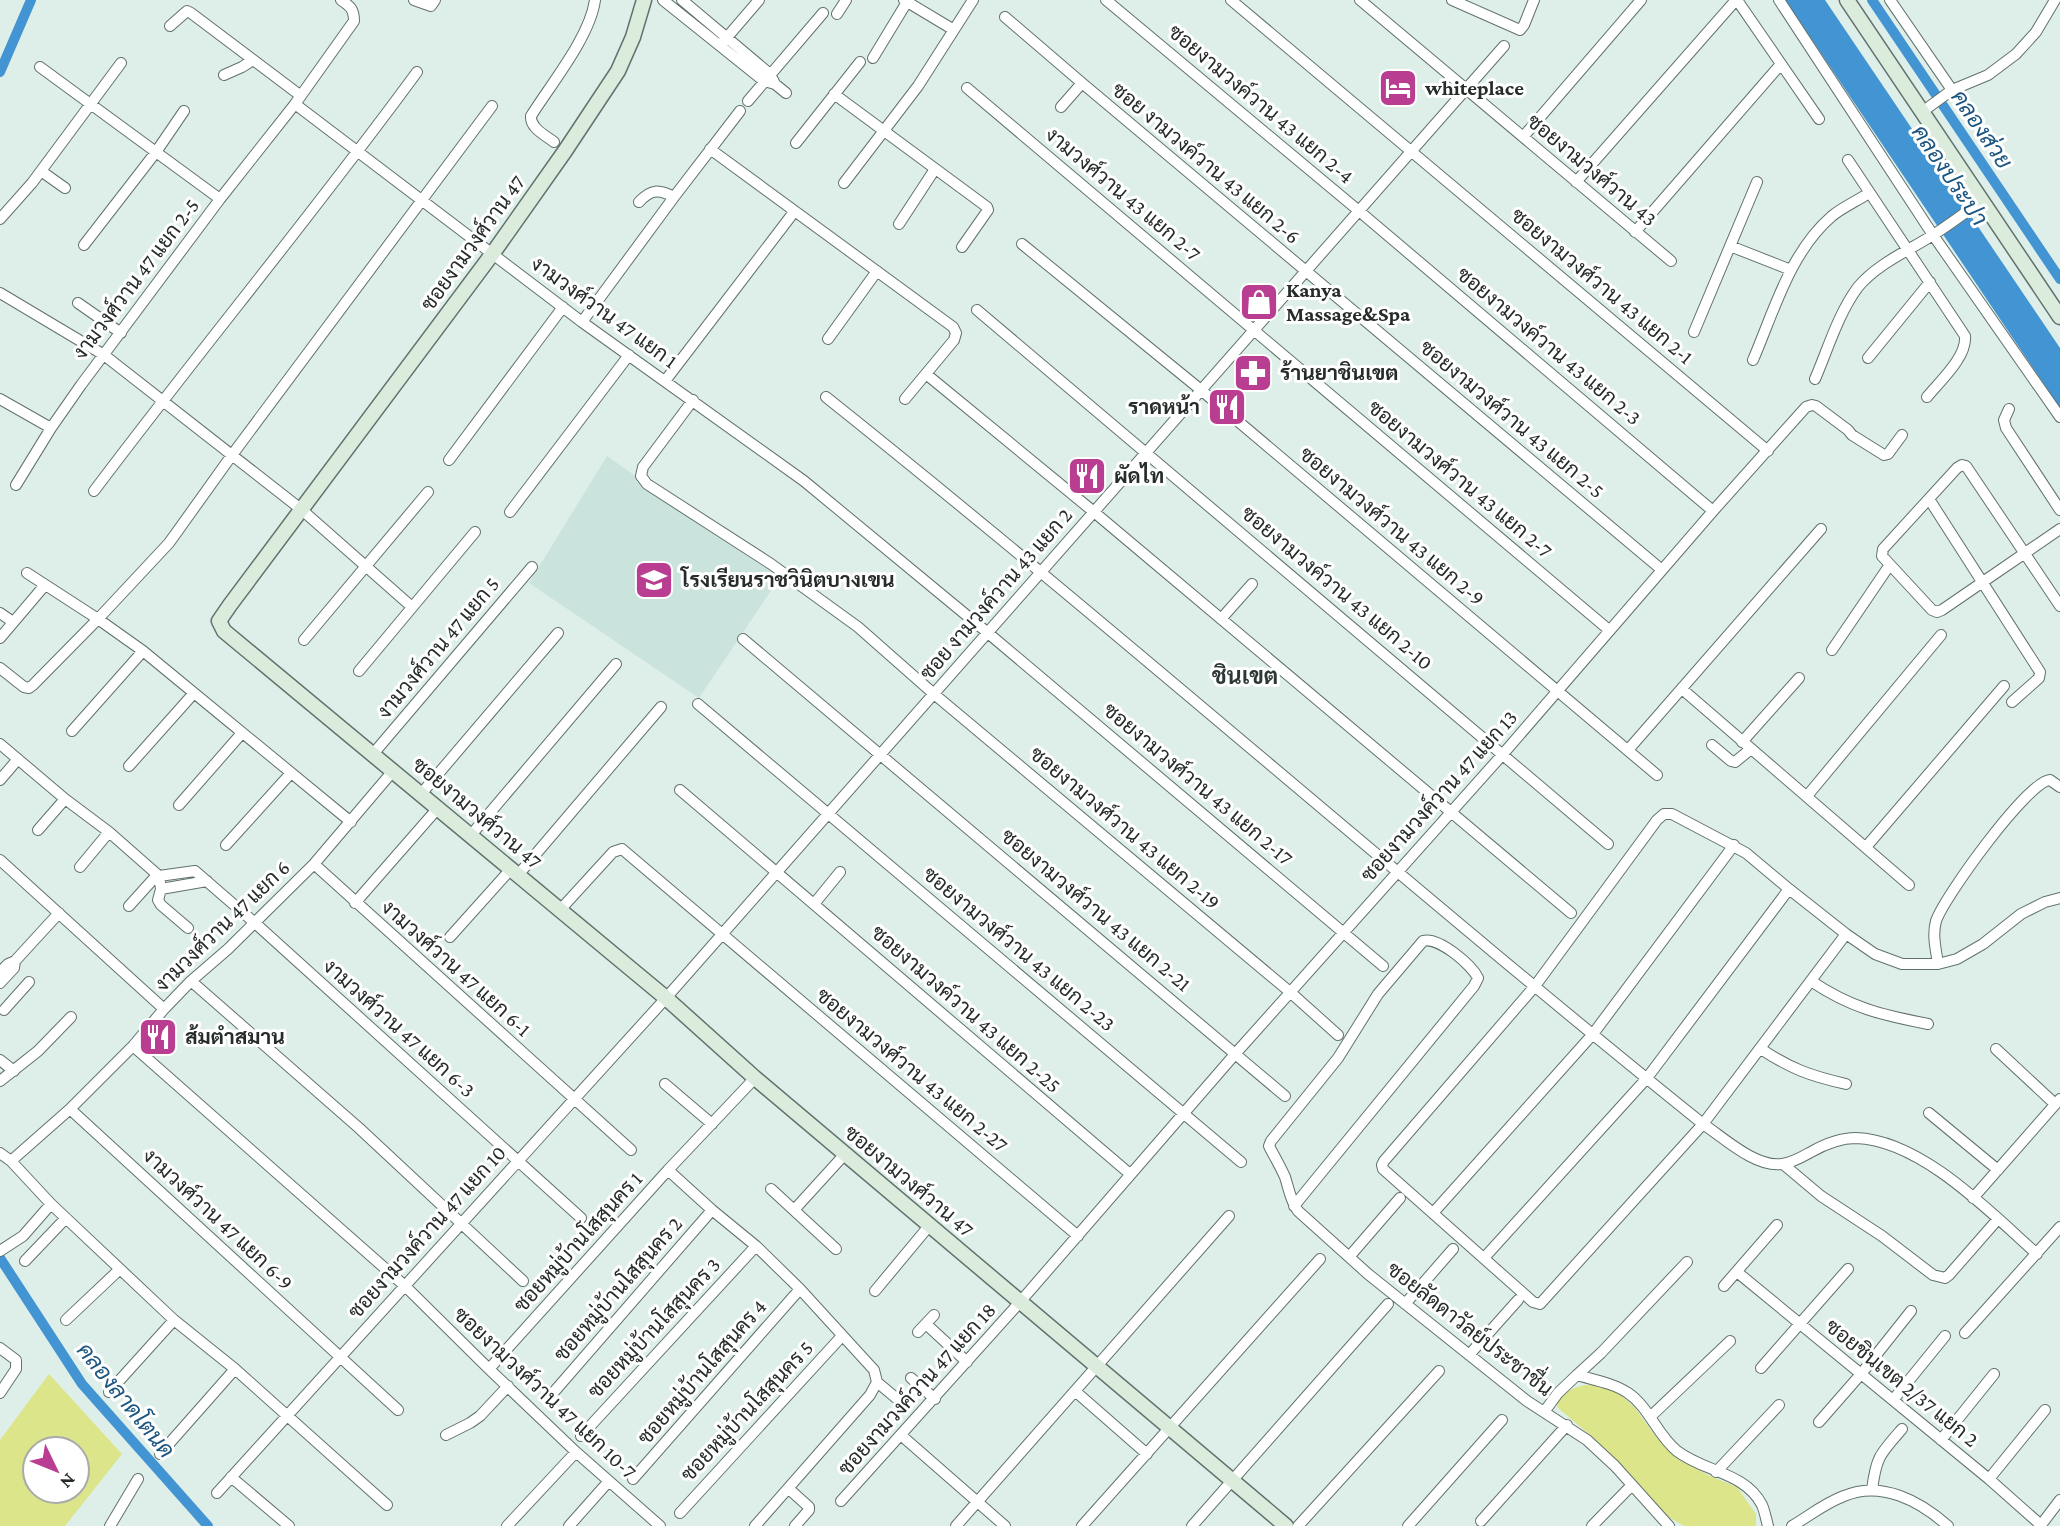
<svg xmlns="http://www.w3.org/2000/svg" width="2060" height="1526" font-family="'Crimson Pro',Sarabun,serif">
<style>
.built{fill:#cbe3dd}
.green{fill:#dce589;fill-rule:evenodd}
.water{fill:#4394d3}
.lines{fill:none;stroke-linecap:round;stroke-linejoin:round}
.canal{stroke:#4394d3;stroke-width:10}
.street-casing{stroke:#62716d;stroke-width:12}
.secondary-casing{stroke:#62716d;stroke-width:17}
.street{stroke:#fff;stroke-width:10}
.secondary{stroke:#dbecdc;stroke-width:14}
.labels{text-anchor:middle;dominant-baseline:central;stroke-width:6;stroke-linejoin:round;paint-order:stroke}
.poi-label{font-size:21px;font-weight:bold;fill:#262c2b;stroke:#fff;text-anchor:start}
.street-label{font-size:21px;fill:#262c2b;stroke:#fff}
.water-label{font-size:23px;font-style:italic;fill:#1c5681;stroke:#fff}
.neighbourhood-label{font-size:23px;font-weight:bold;fill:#2b3835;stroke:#fff}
</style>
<rect width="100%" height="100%" fill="#deefea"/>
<path class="built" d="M607 456 780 577 699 698 529 583Z"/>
<path class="green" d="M49 1374 122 1454 65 1526H0V1440ZM35 1449H77V1491H35Z
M1593 1384 1619 1393 1635 1408 1656 1437 1679 1460 1710 1476 1737 1487 1756 1514V1526H1684L1665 1515 1596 1440 1558 1408 1556 1402C1567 1389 1576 1386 1593 1384Z"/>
<path class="water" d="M1785 0H1825L2060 348V408Z"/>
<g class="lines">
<path class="canal" d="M1872 0 2060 279
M0 72 31 0
M0 1258 82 1384 208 1526"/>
<g class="street-casing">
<path id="street" d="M414 0 431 6 435 0
M663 0 764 81 775 84 786 93
M682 0 770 74 775 84
M904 0 954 30
M1106 0 1359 211 1713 511
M1231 0 1768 451
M1360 0 1671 261
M1452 0 1520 30 1524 25 1534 0
M1737 0 1819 119
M1779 0 1933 235 2060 417
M1890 0 1952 90
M837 14 846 0
M1005 17 1082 83 1662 570
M170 26 187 11 191 13 301 96
M723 42 759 0
M873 58 907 2
M40 67 220 199
M224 75 242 67 253 60
M967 88 1609 630
M834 94 987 207 988 210 962 247
M748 101 823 13
M295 104 582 322 804 481 988 633 1383 966
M1061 107 1082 83
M1922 112 1952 90 1988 75 2016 54 2036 32 2055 0
M1523 137 1641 0
M554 142C545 135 530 128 531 116 551 84 590 37 595 0
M796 143 860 62
M710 149 953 327 956 333 954 340 905 399
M1848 160 1965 336C1967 357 1940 381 1927 397
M41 171 65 188
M1576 182 1736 0
M844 183 918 86 973 0
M639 202C651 189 659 189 674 197
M0 219 32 183 121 63
M899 224 935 169
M1635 232 1781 64
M1022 244 1201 390 1657 775
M84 245 156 152 184 111
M1730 246 1791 270
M0 293 104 355 302 510 412 607
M78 303 121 333
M977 310 1608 844
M582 322 674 197 740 111
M1694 332 1757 182
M828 339 877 271
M1868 358 1930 282
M1753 360C1774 311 1790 252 1832 216 1843 207 1857 201 1869 193
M926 374 1094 512 1571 913
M1815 379C1828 349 1838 314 1858 287 1877 264 1908 251 1933 235 1949 225 1965 213 1981 201
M665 381 794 212
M826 397C1123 634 1407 886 1703 1124 1724 1138 1756 1168 1782 1164 1792 1163 1802 1157 1811 1152 1825 1144 1840 1138 1856 1138 1921 1140 1990 1212 2037 1254
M0 399 51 428
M693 400 643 467 641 476 647 484 771 564 858 627 934 694 1290 992 1338 1035
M2009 409 2004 420 2006 428 2060 510
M449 460 563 307
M16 485 51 428 81 385 220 199 295 104 354 21C354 9 350 6 341 0
M94 491C200 350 313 214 417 72
M1929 499 2040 672 2039 678 2012 702
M510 512 629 355
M2060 529C2021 556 1981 583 1942 610L1937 612 1932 610 1882 556 1883 549 1957 468 1962 465 1966 466 2060 606
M27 573 98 619 143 651 351 822
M0 613 13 622
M1221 619 1252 584
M0 638 45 585
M743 639 1285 1096
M304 640 428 492
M1832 650 1889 566
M0 668 24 687 29 688 33 685 98 619 169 543 232 455 492 106
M359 671 475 532
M1682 689 1909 885
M698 704 1241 1162
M72 731 143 651
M1742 742 1799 678
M0 744 65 799 109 832 159 876
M1712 745 1731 761 1735 762 1751 749
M1628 750 1821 529
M373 754 532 567
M129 766 194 693
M0 780 18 759
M680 790 1130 1174
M421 794 558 633
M1807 796 1941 635
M179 805 242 733
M38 830 65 799
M471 835 616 664
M226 845 291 773
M1866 847 2004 686
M0 860 164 1009
M314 864 631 1150
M80 867 109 832
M518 875 661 707
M207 881 161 889 159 876 195 871 255 923 581 1218
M161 889 158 900 161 905 188 928
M355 903 438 808
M814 904 840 872
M129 906 157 875
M560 910 613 852 622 849 1078 1236
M1846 934 1703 1124 1540 1304 1533 1302 1383 1169 1382 1165 1384 1161 1535 986 1657 820 1664 814H1672L1746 853 1789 889 1846 934 1875 954 1902 964H1938L1957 959 1983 944 2021 914 2045 902 2060 898
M450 937 511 869
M1938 964C1936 950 1932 935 1936 921 1944 897 2028 781 2050 780L2060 787
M0 972 8 964 15 961 59 913
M191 981 359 1128 523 1281
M1811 981C1851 1008 1882 1015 1928 1024
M0 983 14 968 15 961
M4 1010 29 982
M133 1046 405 1286 489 1369 576 1452 660 1526
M1761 1049C1791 1069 1811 1076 1846 1084
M1996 1049 2055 1104
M0 1060 14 1071
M755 1078 668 1170 712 1210 756 1246 800 1289 874 1370 877 1382
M0 1081 38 1051 71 1017
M665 1084 712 1124
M70 1109 398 1410
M1929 1113 1998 1170
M0 1153 11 1161 51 1204 174 1320 235 1369 387 1505
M11 1161 70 1109 133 1046 164 1009 191 981 228 949 314 864 393 771
M1783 1164 1821 1196 1882 1236 1933 1275 1945 1278 1949 1275 1998 1219
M771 1189 836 1249
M1973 1198 2060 1099
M1294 1206 1474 986 1478 978C1472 965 1438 936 1423 941L1378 994 1338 1058 1271 1141 1269 1146 1271 1150C1276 1159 1281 1168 1285 1177 1289 1189 1290 1200 1298 1211L1368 1274 1527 1401 1587 1440 1615 1466 1669 1526
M794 1210 845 1154
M1433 1213 1593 1034 1734 845
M0 1251 23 1236 51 1204
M1349 1257 1400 1198
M1484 1258 1647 1078 1789 889
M25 1261 66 1218
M1737 1272 1989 1479 2042 1526
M1724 1286 1777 1225
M875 1291 929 1226
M1405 1304 1453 1249
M66 1320 120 1269
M926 1324 967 1362
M918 1332 934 1315
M1965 1333 2060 1227
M0 1348 16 1360V1369L0 1393
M1469 1355 1518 1300
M1761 1368 1848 1269
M489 1369 668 1170
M1577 1375 1601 1353 1687 1262
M911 1378 935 1399
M877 1382 896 1398
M1075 1391 1147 1454
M109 1392 174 1320
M553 1393 712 1210
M1893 1400 1945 1336
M1544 1412 1558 1393 1577 1375C1594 1380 1613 1383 1628 1393 1649 1407 1657 1435 1677 1451 1704 1472 1745 1472 1762 1505 1765 1512 1766 1519 1768 1526
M1650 1417 1730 1341
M1819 1422 1861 1374 1911 1311
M446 1435 470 1423 480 1416 508 1386
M581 1436 756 1246
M902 1436 1005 1526
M1941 1440 1994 1374
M160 1454 235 1369
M1716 1472 1779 1405
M231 1477 289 1526
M633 1479 800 1289
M1989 1479 2045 1410
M789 1489 809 1507V1510L795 1526
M1872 1490C1876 1457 1880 1454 1902 1429
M217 1493 666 998 1504 46
M841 1501 1020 1302 1236 1053 1503 754 1713 511 1806 407 1812 405 1816 406 1848 430 1852 435 1884 455 1888 454 1902 435
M680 1513 842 1336
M1481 1521 1567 1425
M2041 1525 2060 1500
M110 1526 138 1479
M507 1526 576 1452
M569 1526 609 1481
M755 1526 870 1395 877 1382
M956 1526 1229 1216
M1082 1526 1320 1259
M1192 1526 1388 1304
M1298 1526 1439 1371
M1408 1526 1502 1420
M1592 1526 1632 1485
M1792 1526C1809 1516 1825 1503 1844 1496 1881 1480 1920 1501 1948 1526"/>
</g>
<g class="secondary-casing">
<path id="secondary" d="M644 0 633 37 618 71 565 151 493 253 230 605 219 621 224 631 666 998 755 1078 1286 1526
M1847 0 2060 317"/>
</g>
<use href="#street" class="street"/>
<use href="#secondary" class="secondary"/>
</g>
<defs>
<g id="hotel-square" transform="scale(2.0125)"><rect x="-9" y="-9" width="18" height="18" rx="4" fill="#b93e91" stroke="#fff"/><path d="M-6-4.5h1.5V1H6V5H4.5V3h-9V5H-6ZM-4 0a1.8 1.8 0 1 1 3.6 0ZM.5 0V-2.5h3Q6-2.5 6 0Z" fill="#fff"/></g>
<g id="shop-square" transform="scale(2.0125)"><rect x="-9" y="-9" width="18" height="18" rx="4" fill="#b93e91" stroke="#fff"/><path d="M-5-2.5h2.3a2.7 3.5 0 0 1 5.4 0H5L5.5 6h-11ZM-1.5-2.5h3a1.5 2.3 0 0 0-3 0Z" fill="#fff"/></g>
<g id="pharmacy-square" transform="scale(2.0125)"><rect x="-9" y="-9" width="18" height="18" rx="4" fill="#b93e91" stroke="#fff"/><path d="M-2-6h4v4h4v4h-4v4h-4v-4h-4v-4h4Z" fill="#fff"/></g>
<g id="restaurant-square" transform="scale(2.0125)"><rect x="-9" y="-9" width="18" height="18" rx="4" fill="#b93e91" stroke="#fff"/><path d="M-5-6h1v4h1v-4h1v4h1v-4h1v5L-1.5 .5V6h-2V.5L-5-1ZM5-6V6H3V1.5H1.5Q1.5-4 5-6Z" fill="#fff"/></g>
<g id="school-square" transform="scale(2.0125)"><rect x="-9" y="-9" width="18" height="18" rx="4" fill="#b93e91" stroke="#fff"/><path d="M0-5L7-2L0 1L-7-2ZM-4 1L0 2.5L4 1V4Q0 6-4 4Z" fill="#fff"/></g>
</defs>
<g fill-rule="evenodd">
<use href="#hotel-square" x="1398" y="88"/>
<use href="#shop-square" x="1259" y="302"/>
<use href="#pharmacy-square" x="1253" y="373"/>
<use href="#restaurant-square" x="1227" y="407"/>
<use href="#restaurant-square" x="1087" y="476"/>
<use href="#school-square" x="654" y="580"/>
<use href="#restaurant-square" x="158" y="1037"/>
</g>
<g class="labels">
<g class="poi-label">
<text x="1425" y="88">whiteplace</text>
<text x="1286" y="290">Kanya<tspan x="1286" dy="24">Massage&amp;Spa</tspan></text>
<text x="1280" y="373">ร้านยาชินเขต</text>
<text x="1200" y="407" text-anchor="end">ราดหน้า</text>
<text x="1114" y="476">ผัดไท</text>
<text x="681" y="580">โรงเรียนราชวินิตบางเขน</text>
<text x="185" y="1037">ส้มตำสมาน</text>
</g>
<g class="street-label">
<text transform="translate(1261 104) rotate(40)">ซอยงามวงค์วาน 43 แยก 2-4</text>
<text transform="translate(1206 163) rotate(40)">ซอย งามวงค์วาน 43 แยก 2-6</text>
<text transform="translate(1592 170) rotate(40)">ซอยงามวงศ์วาน 43</text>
<text transform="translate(1123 194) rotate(40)">งามวงศ์วาน 43 แยก 2-7</text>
<text transform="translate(473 243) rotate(-54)">ซอยงามวงศ์วาน 47</text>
<text transform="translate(136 279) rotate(-53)">งามวงศ์วาน 47 แยก 2-5</text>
<text transform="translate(1602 286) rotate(40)">ซอยงามวงศ์วาน 43 แยก 2-1</text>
<text transform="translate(604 312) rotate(36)">งามวงศ์วาน 47 แยก 1</text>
<text transform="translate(1549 346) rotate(40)">ซอยงามวงค์วาน 43 แยก 2-3</text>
<text transform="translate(1512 419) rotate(40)">ซอยงามวงศ์วาน 43 แยก 2-5</text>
<text transform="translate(1460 479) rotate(40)">ซอยงามวงศ์วาน 43 แยก 2-7</text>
<text transform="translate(1392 526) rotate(40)">ซอยงามวงศ์วาน 43 แยก 2-9</text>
<text transform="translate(1337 588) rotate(40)">ซอยงามวงค์วาน 43 แยก 2-10</text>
<text transform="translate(996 594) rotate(-49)">ซอย งามวงค์วาน 43 แยก 2</text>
<text transform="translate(438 648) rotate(-50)">งามวงศ์วาน 47 แยก 5</text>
<text transform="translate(1198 784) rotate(40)">ซอยงามวงศ์วาน 43 แยก 2-17</text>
<text transform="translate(1439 796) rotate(-48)">ซอยงามวงค์วาน 47 แยก 13</text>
<text transform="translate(477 813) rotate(40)">ซอยงามวงศ์วาน 47</text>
<text transform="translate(1125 828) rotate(40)">ซอยงามวงศ์วาน 43 แยก 2-19</text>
<text transform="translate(1096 910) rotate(40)">ซอยงามวงศ์วาน 43 แยก 2-21</text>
<text transform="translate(222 926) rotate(-44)">งามวงศ์วาน 47 แยก 6</text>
<text transform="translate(1019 949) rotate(40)">ซอยงามวงศ์วาน 43 แยก 2-23</text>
<text transform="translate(456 968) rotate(42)">งามวงศ์วาน 47 แยก 6-1</text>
<text transform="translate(966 1009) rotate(41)">ซอยงามวงค์วาน 43 แยก 2-25</text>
<text transform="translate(399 1028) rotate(42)">งามวงศ์วาน 47 แยก 6-3</text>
<text transform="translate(912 1070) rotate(40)">ซอยงามวงศ์วาน 43 แยก 2-27</text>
<text transform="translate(909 1181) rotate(40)">ซอยงามวงศ์วาน 47</text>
<text transform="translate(218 1219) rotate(43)">งามวงศ์วาน 47 แยก 6-9</text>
<text transform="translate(427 1232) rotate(-48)">ซอยงามวงค์วาน 47 แยก 10</text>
<text transform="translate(578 1242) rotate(-48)">ซอยหมู่บ้านโสสุนคร 1</text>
<text transform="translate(618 1289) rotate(-49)">ซอยหมู่บ้านโสสุนคร 2</text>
<text transform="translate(654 1328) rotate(-47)">ซอยหมู่บ้านโสสุนคร 3</text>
<text transform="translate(1470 1329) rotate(38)">ซอยลัดดาวัลย์ประชาชื่น</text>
<text transform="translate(702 1372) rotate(-49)">ซอยหมู่บ้านโสสุนคร 4</text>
<text transform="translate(1902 1383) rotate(39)">ซอยชินเขต 2/37 แยก 2</text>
<text transform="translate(917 1389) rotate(-48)">ซอยงามวงค์วาน 47 แยก 18</text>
<text transform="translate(545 1393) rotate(43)">ซอยงามวงศ์วาน 47 แยก 10-7</text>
<text transform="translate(747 1411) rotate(-47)">ซอยหมู่บ้านโสสุนคร 5</text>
</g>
<g class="water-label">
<text transform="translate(1982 129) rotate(56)">คลองส่วย</text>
<text transform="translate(1950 175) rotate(56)">คลองประปา</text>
<text transform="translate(126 1400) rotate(51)">คลองลาดโตนด</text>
</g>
<g class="neighbourhood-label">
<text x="1245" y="676">ชินเขต</text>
</g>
</g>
<g transform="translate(56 1470) rotate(133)"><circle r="33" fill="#ffffff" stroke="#a8abaa" stroke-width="2"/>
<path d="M0-5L12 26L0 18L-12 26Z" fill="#b93e91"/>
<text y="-10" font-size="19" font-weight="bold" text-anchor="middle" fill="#262c2b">N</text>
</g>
</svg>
